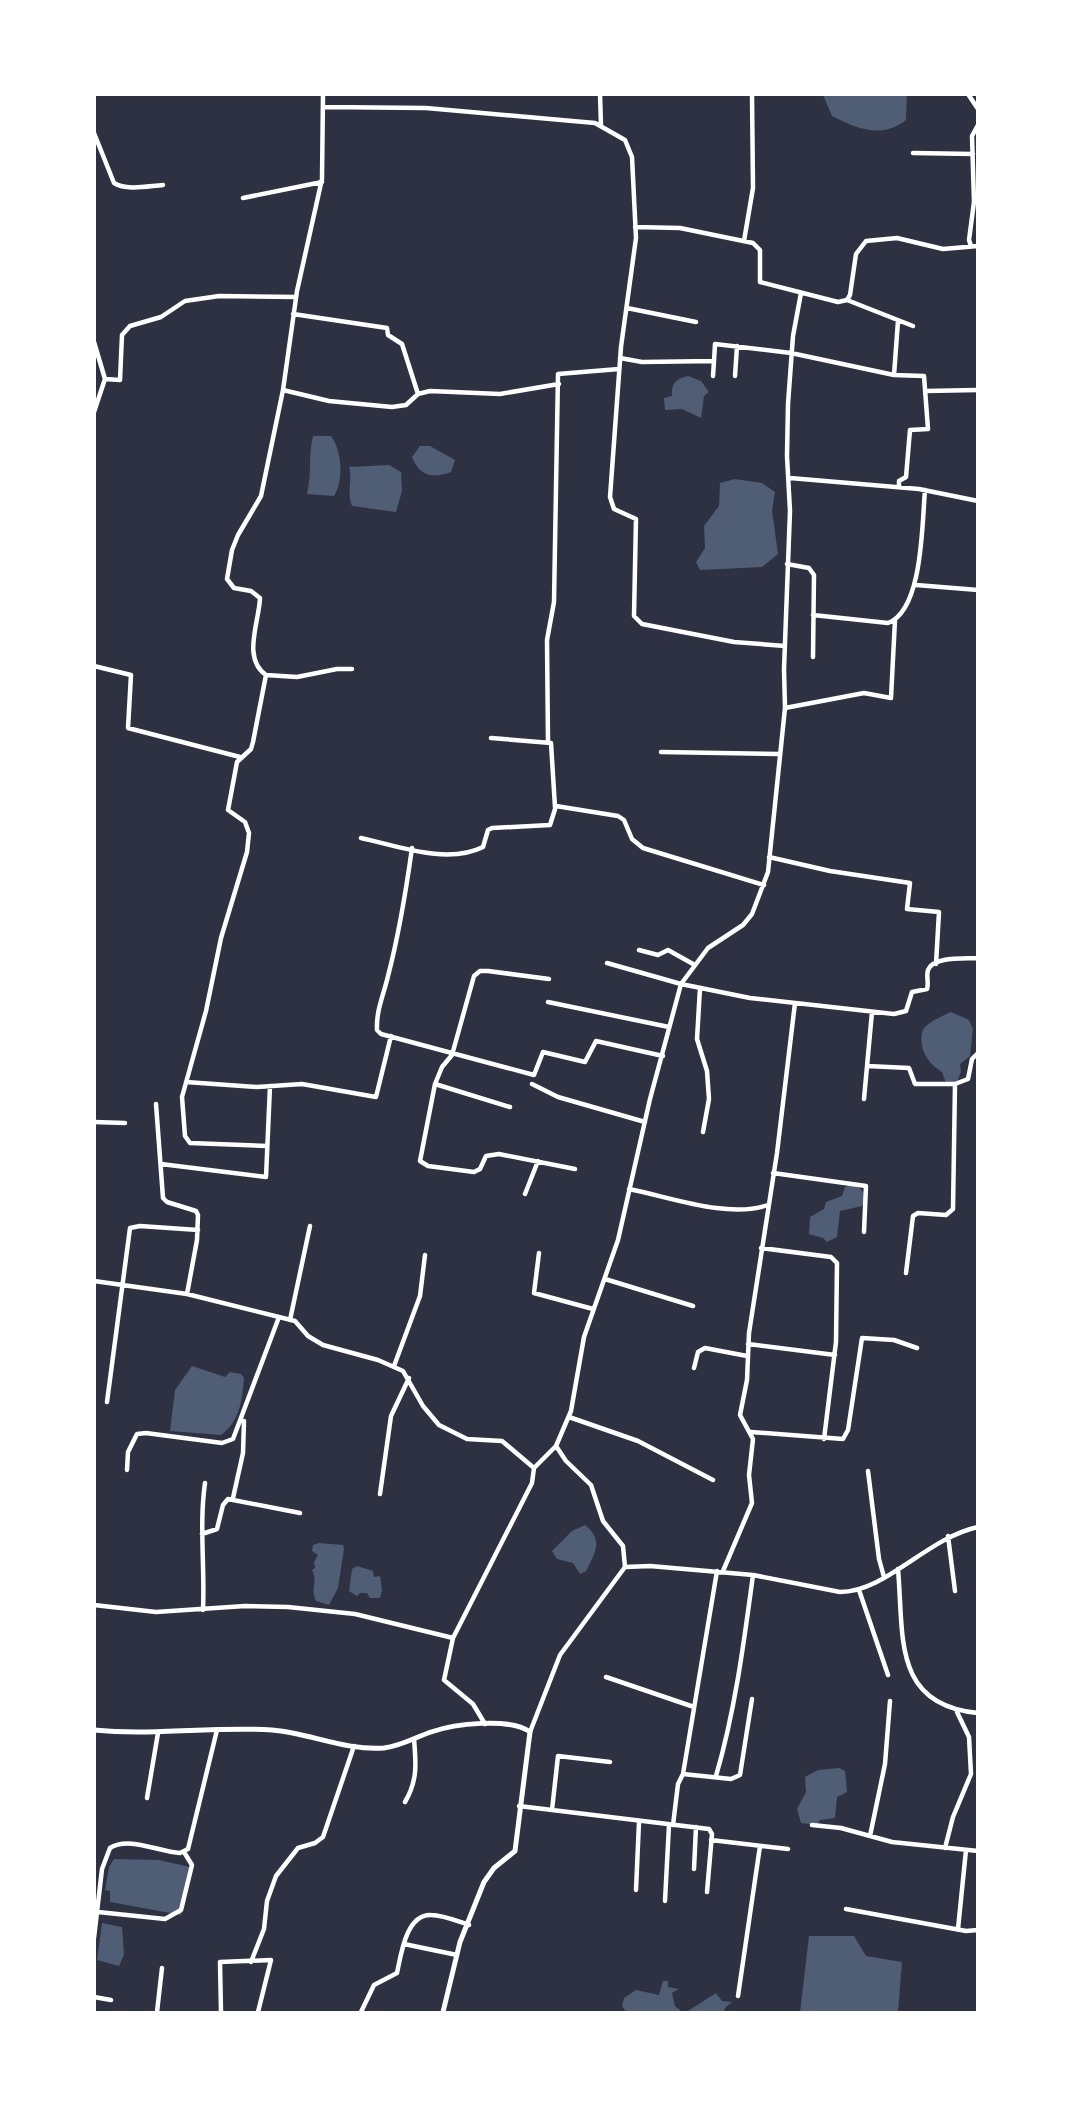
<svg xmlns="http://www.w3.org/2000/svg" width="1072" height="2107" font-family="'Source Serif 4',serif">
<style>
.water{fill:#4f5d75}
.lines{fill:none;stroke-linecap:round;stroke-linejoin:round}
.minor{stroke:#fff;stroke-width:4.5}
.tertiary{stroke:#fff;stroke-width:5}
</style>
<rect width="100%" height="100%" fill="#2d3142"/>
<path class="water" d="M823 95H907L906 120C882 139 857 129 832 116Z
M688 376 701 381 709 392 704 396 701 418 682 409 665 410 664 398 672 396C671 383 676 379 688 376Z
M313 436H331C342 451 344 480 334 496L307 494C312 474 308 455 313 436Z
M420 446H430L455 460 451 472C433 479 419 476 412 457Z
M389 465 401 472 402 491 396 512 352 506C346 492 353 482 349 467Z
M735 479 762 483 775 492 772 511 778 554 762 567 700 570 696 562 705 548 704 526 719 506 720 483Z
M951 1012 969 1020 973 1029 970 1056 960 1064 961 1072 956 1084 946 1083 942 1072C928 1064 917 1047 923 1030 926 1023 944 1015 951 1012Z
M853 1185C864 1189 867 1195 862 1206L840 1211 837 1237 827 1242 823 1238 809 1234 810 1217 824 1209 826 1202 842 1196 845 1187Z
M192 1366 225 1377 230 1372 241 1374 244 1378C242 1401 240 1421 221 1435L170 1431 175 1390Z
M585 1525C604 1540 595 1553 586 1571L580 1574 573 1563 557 1559 552 1551 572 1531Z
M319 1543 343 1545 344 1549 338 1588 329 1605 316 1601C310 1590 318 1580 312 1570L315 1568 314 1562 318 1555 312 1551 313 1545Z
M357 1566 373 1571 374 1577 380 1576 382 1590 380 1598H370L367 1593H360L357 1596 349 1591 352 1569Z
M839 1768 845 1771 847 1792 837 1797 835 1818 820 1820 817 1825 801 1823 797 1809 806 1792 805 1777 818 1770Z
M114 1859 159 1860 190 1867 185 1905 181 1915 110 1902V1891L105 1890 109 1867Z
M102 1923 122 1927 124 1955 119 1966 97 1960Z
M809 1936H854L866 1956 902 1962 898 2012H800Z
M663 1981H668V1987L679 1989 672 1993 675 2006 681 2011H688L716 1993 722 2001 732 2002 725 2008 724 2012H626L622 2006 624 1998 636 1990 659 1995Z"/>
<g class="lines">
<path class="minor" d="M323 94 322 179 297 291 283 390 261 496 238 535 232 550 227 579 234 588 251 591 260 598C259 623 242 658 266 675L297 677 337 669H352
M600 94 601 126
M968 94 978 109
M324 107 426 108 595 123 625 140 632 157 636 238 621 347 610 497 614 509 636 519 634 616 642 624 734 642 785 646
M94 133 114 183C127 191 148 186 163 185
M913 153 973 154
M243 198 322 182
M635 227 680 228 753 243 760 250V282L838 302 847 300 850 295 856 254 866 241 897 238 943 249 978 246
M744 241 753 188 752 94
M971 246 969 240 974 202 972 136 978 125
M847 300 913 326
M627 308 696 322
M293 314 387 328 388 335 402 344 418 394
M94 342 105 379 94 412
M620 358 642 362 714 361 715 344 791 353 894 375 924 376 928 429 910 430 906 477 899 481V487
M894 375 898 321
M713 376 714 361
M735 376 737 346
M105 379 120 380 122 335 130 326 161 317 185 301 219 296 296 297
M283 390 329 401 392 407 406 405 418 394 430 391 500 394 559 384
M925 391 978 390
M790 478 919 489 978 501
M787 564 809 568 814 575 813 657
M916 585 978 590
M813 615 888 623C923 610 922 523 925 490
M94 666 131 675 128 728 240 757
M266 675 253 742 251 749 237 762 228 810 245 822 249 833 247 852 221 938 206 1011 182 1097 185 1136 190 1143 267 1146
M785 708 864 693 891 698 895 620
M491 738 551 743 555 807
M548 742 547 640 554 602 558 374 619 369
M661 752 780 754
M361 838C398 846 447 865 483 847L488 830 492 828 550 825 556 806 618 816 624 820 632 839 643 848 764 885
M412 848C406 891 399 934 388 976 384 994 376 1010 377 1030L381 1034 534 1075 543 1052 585 1062 596 1041 663 1056
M769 857 830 871 910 883 907 909 939 912 936 964
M639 950 658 955 668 950 693 964
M607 963 681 984 750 998 894 1014 906 1011 912 992 927 989C929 983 926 976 928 970 933 956 965 959 978 958
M549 979 488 971H480L474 976 452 1055 442 1067 435 1084 420 1161 428 1166 474 1172 480 1169 486 1156 499 1154 575 1169
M700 988 697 1039 707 1071 709 1099 703 1132
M548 1002 669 1027
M867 1066 909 1068 915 1084H955L968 1079 972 1059 978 1053
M186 1082 257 1087 302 1084 376 1097 391 1036
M435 1084 510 1107
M532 1084 558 1097 645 1122
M864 1099 872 1012
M156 1104 163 1198 167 1202 196 1211 198 1215 197 1240 187 1294
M94 1122 125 1123
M161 1164 266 1177 270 1086
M773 1173 866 1186 864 1232
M629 1189C670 1197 728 1219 768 1205
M525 1194 538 1161
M761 1248 831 1257 837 1263 836 1342 824 1439
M539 1253 534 1293 593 1309
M906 1273 913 1216 918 1213 946 1215 953 1209 955 1084
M605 1279 693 1306
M94 1281 187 1294 295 1321 308 1336 323 1345 378 1360 403 1371 423 1406 439 1425 467 1439 502 1441 534 1468
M290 1320 310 1226
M748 1344 835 1355
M394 1366 420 1296 425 1255
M694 1368 698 1352 705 1348 747 1356
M107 1402 130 1228 140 1226 198 1230
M569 1417 638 1441 713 1480
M751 1432 843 1439 848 1430 862 1338 894 1340 917 1348
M127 1470 128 1452 137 1434 146 1433 222 1443 233 1439 279 1317
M868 1471 879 1559 884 1577
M380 1494 391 1416 409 1378
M233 1498 243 1453 244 1421
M202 1534 217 1529 223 1505 228 1499 300 1513
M948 1536 955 1591
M625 1567 650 1566 753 1575 840 1592C886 1592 927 1538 978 1527
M898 1569C904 1636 892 1705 978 1713
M723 1571 752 1503 749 1475 753 1439 740 1415 747 1380 749 1333 777 1153 795 1003
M859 1590 888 1675
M94 1605 156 1612 245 1606 288 1607 355 1614 453 1638
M203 1610C205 1567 199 1525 205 1483
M606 1677 694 1707
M485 1724 473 1704 444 1680 453 1638 532 1483 534 1468 556 1446 571 1411 584 1337 618 1240 650 1099 681 984 708 948 743 925 752 914 768 872 785 708 784 669 790 511 787 456 788 404 793 336 801 293
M530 1732 560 1655 625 1567 623 1546 603 1521 591 1485 566 1461 556 1446
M683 1774 717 1571
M716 1776C735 1711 744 1642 753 1575
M147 1798 158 1733
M405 1802C418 1780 416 1763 414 1739
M519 1806 709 1829 712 1834 707 1892
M552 1810 558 1756 610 1762
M673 1825 678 1784 683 1774 731 1779 740 1775 752 1699
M812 1825 841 1828 892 1842 978 1851
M870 1836 885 1764 890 1701
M711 1840 788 1849
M945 1848 953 1817 971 1774 969 1737 957 1712
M694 1869 696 1827
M636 1890 639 1822
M665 1901 669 1825
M846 1909 966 1931 978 1930
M98 1912 165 1919 181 1910 192 1865 184 1852
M958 1929 966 1850
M94 1938 102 1869 110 1848C129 1836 159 1852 180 1853L188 1849 217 1730
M404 1944 457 1955
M251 1962 264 1929 267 1901 276 1876 298 1848 315 1843 323 1837 354 1746
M738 1996 760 1846
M94 1997 111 2000
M157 2012 162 1968
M221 2012 220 1962 271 1960 258 2012
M361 2012 374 1985 397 1973C401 1955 406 1914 431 1915 443 1915 457 1921 469 1925"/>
<path class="tertiary" d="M94 1730C154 1736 213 1726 272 1730 309 1733 346 1751 384 1748 401 1746 416 1737 431 1732 454 1724 509 1717 530 1732L515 1851 494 1868 484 1882 460 1942 443 2012"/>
</g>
<rect width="1072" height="2107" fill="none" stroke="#ffffff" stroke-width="192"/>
</svg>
